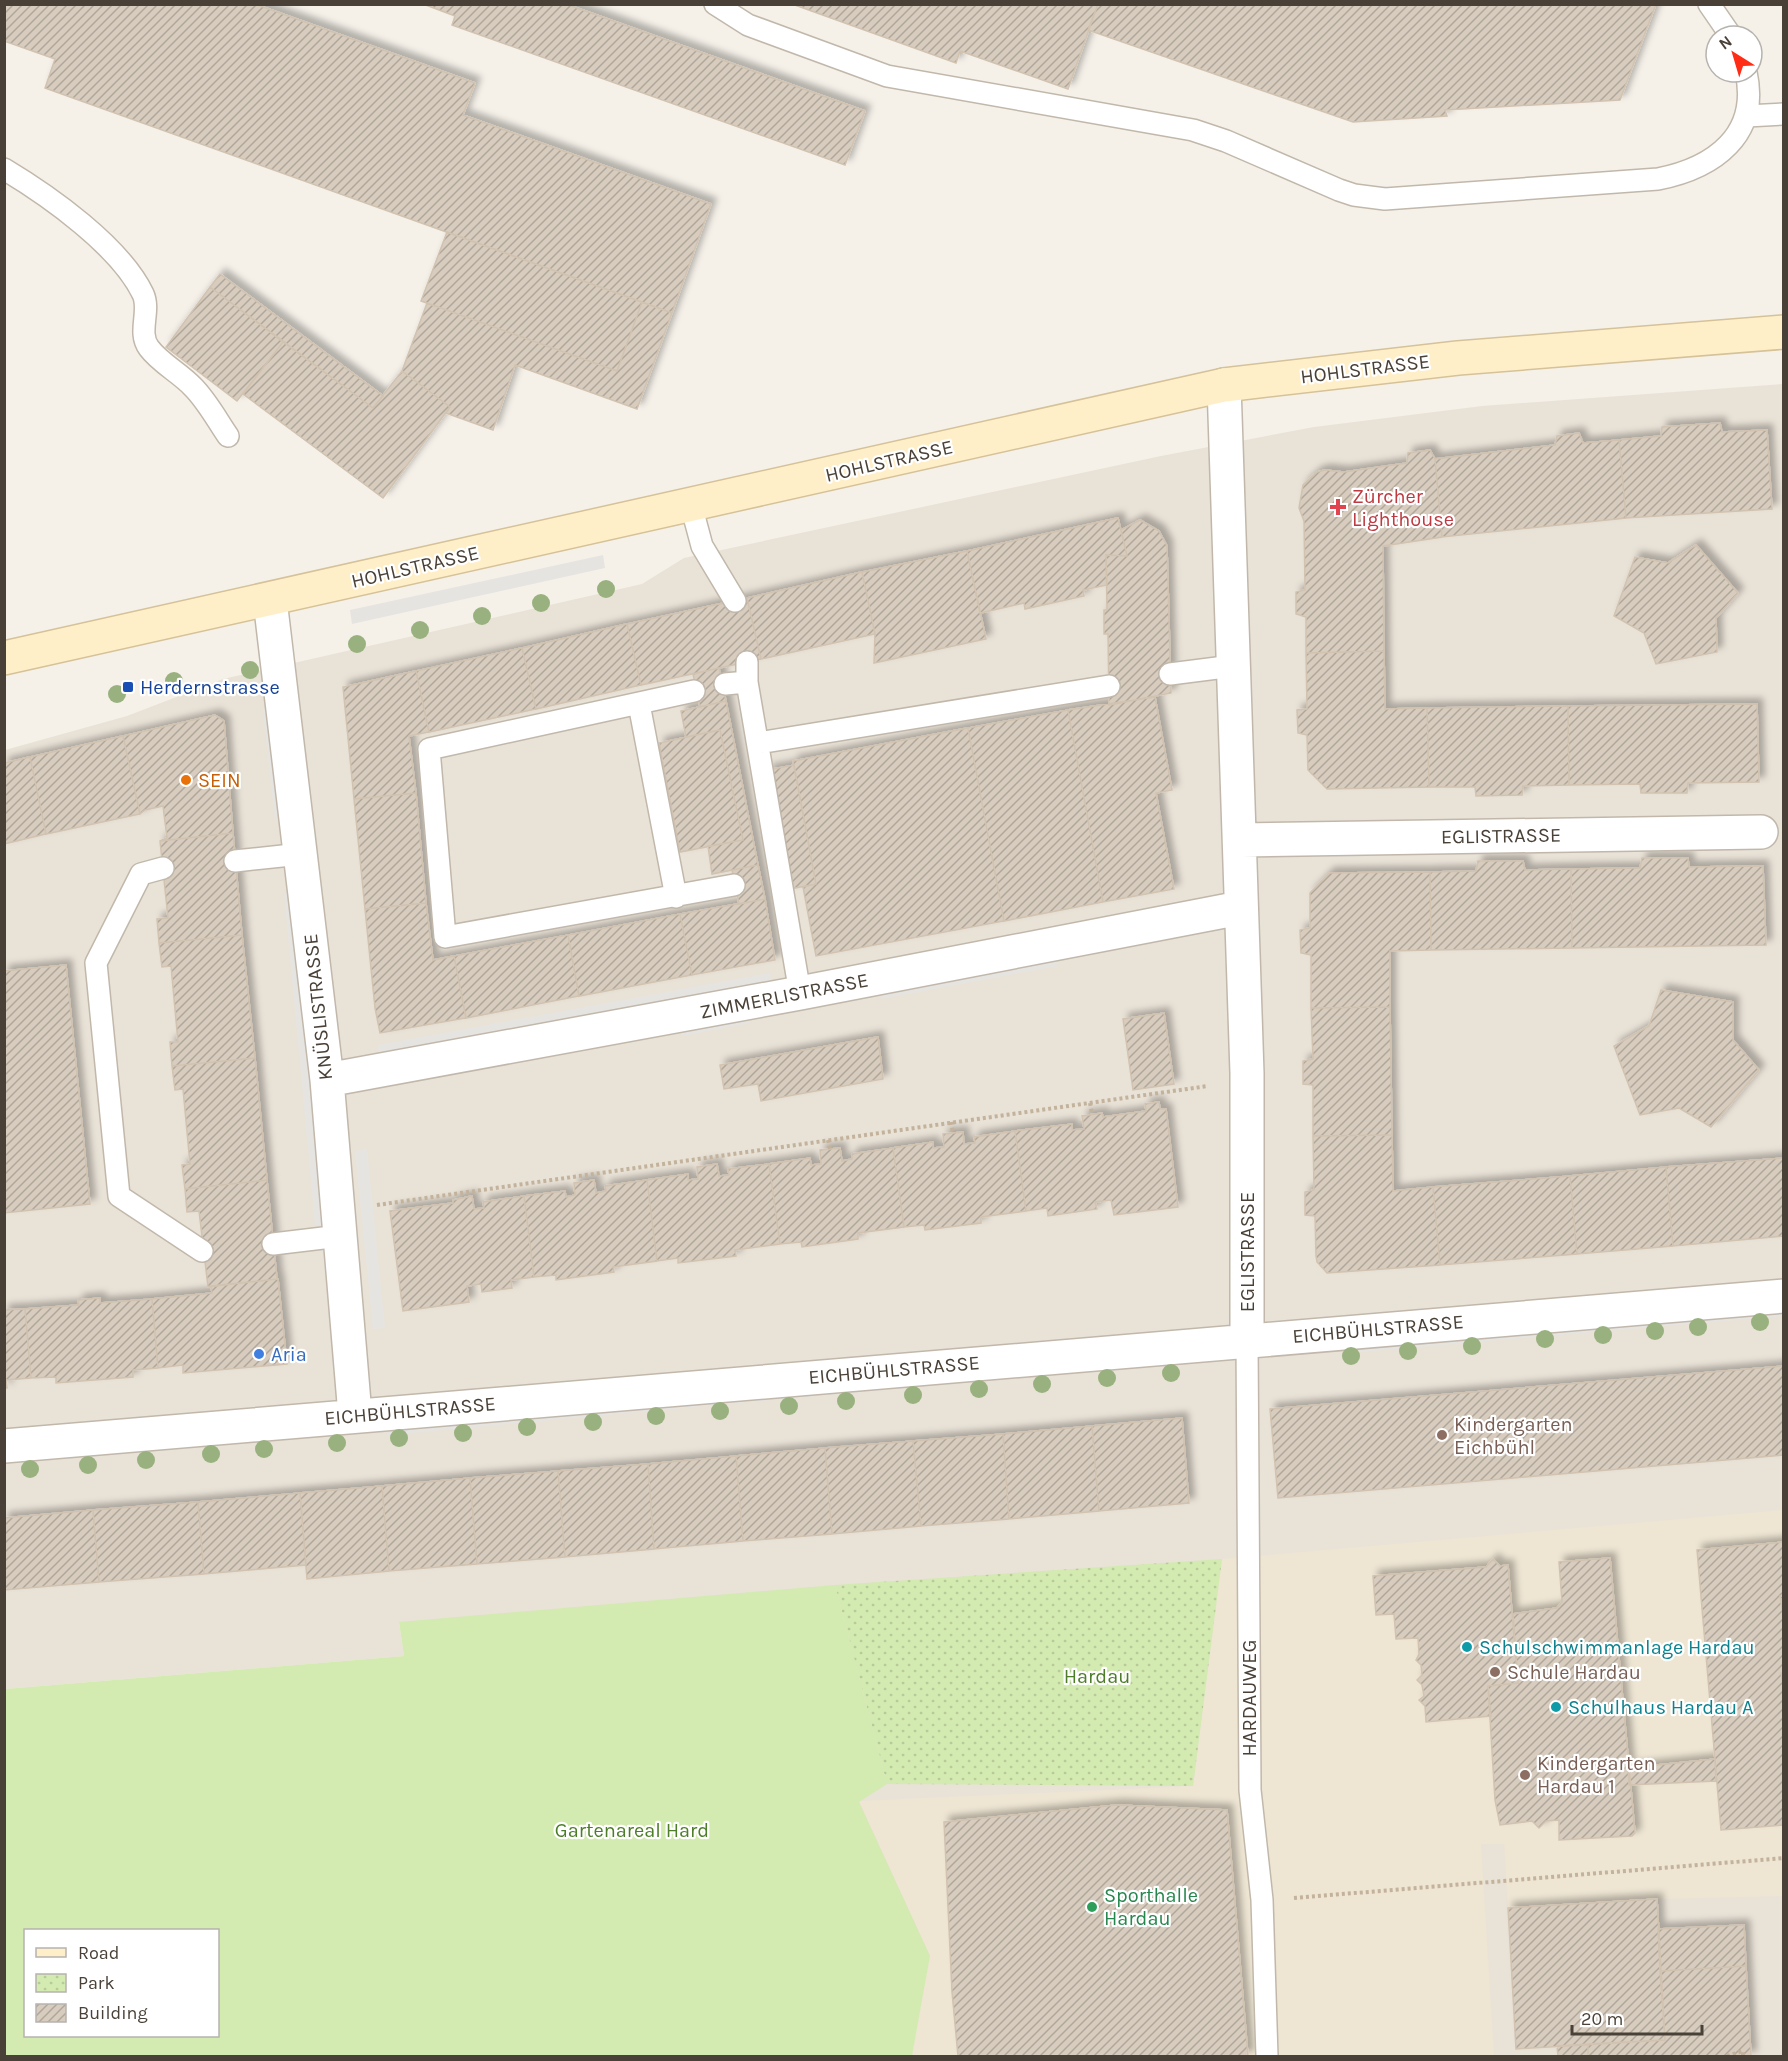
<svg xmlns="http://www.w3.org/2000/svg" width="1788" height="2061" font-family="Karla,sans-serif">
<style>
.residential{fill:#e9e2d7}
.education{fill:#eee5d3}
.park{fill:url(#park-dots)}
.garden{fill:#d3eab1;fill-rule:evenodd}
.parking{fill:#e6e4e1}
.building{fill:url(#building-hatch);stroke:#d2c3b1;stroke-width:1.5;filter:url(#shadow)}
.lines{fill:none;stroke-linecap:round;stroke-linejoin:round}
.lane-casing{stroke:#c1b8ab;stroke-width:24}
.street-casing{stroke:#c1b8ab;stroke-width:36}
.secondary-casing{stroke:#d6c298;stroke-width:36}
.path{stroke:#c3b39c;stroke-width:4;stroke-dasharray:3 3;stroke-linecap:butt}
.lane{stroke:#fff;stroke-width:21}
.street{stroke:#fff;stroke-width:33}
.secondary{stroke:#ffefc9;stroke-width:33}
.tree{fill:#99b17f}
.health-dot{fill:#e0444e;stroke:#fff;stroke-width:2}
.transit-dot{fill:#1a4fb4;stroke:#fff;stroke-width:2}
.food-dot{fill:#e8710a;stroke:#fff;stroke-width:2}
.shop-dot{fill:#3f7fe0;stroke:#fff;stroke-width:2}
.education-dot{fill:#8d6e63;stroke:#fff;stroke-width:2}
.culture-dot{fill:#0f9aa8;stroke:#fff;stroke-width:2}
.leisure-dot{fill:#2e9e5b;stroke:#fff;stroke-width:2}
.labels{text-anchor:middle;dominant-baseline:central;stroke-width:4.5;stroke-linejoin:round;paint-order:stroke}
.street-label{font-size:20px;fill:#494137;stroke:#fff}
.health-label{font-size:20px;fill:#be3a42;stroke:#fff;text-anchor:start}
.transit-label{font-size:20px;fill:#164399;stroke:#fff;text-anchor:start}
.food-label{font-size:20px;fill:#c56008;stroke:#fff;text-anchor:start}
.shop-label{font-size:20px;fill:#366cbe;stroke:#fff;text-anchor:start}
.education-label{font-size:20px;fill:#785e54;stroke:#fff;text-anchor:start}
.culture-label{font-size:20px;fill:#0d838f;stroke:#fff;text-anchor:start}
.park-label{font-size:20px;fill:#4d7d28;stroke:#fff}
.leisure-label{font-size:20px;fill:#27864d;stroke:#fff;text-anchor:start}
</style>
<defs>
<pattern id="park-dots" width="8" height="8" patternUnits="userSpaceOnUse" patternTransform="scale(1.5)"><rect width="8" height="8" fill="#d3eab1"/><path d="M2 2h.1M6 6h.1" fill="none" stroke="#b7ca99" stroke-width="1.8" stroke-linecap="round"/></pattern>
<pattern id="building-hatch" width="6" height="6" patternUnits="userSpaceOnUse" patternTransform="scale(1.5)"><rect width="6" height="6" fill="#d7ccbe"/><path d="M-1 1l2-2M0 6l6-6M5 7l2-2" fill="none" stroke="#b0a79b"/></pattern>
<filter id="shadow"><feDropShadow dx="5.5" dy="-5.5" stdDeviation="3" flood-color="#0004"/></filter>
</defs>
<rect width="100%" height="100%" fill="#f5f1e9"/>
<path class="residential" d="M1783 384V2056H912L930 1956 399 1622 404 1656 5 1689V750L127 716 223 679 642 584 684 558 1161 456 1314 427 1482 406Z"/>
<path class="education" d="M1783 1510V1896L1657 1899 1508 1908 1504 1844H1481L1494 2056H912L930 1956 859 1801 1193 1786 1222 1559Z"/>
<path class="park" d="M1222 1559 1193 1786 887 1784 835 1585Z"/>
<path class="garden" d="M835 1585 887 1784 859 1802 930 1956 912 2056H5V1689L404 1656 399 1622ZM26 1930H218V2036H26Z"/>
<path class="parking" d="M603 555 605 568 352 624 350 610Z
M275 695 286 819 275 820 263 710Z
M295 892 326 1225H315L284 893Z
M1064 953 1057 966 881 999V989Z
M770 973 772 985 379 1056 378 1045Z
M748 1013 750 1023 682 1036 680 1026Z
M367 1149 385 1328 373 1329 355 1151Z
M1783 1305V1316L1360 1352 1359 1340Z
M1064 1365 1066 1373 388 1435 391 1421Z
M212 1438 213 1446 5 1464V1456Z"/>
<path class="building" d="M4 4H255L475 83 463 115 711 204 672 313 45 88 55 59 4 41Z
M423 4H566L865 111 845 165 452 25 455 16Z
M792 4H1098L1068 89 960 51 956 63Z
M1098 4H1656L1620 100 1445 110 1447 116 1353 122 1088 30Z
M447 232 642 302 617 371 421 301Z
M220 274 383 396 373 408 210 287Z
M210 287 283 342 237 401 166 347Z
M642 302 672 313 637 409 515 365 493 430 446 413 450 407 402 371 427 303 617 371Z
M283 342 373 408 402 371 450 407 383 498 243 394Z
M1720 423 1722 432 1767 430 1772 509 1626 518 1619 440 1661 436 1662 427Z
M1579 433 1583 443 1619 440 1626 518 1442 537 1435 459 1555 445 1557 436Z
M1430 450 1435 459 1442 537 1383 546 1384 651 1306 653V617L1296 614V592L1305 590 1304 521 1299 508 1303 485 1317 472 1325 470 1344 472 1407 463 1408 453Z
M1118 518 1127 556 1106 555 1107 585 1083 590 1084 596 1025 609 1024 603 980 613 967 551Z
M1140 520 1159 531 1167 546 1171 693 1109 705 1108 634H1104V610H1107L1106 555 1127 556 1121 530Z
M1696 545 1738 593 1716 618 1717 652 1656 664 1644 633 1614 616 1635 557 1668 563Z
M967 551 986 639 874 663 875 634 862 572Z
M862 572 875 634 761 659 747 598Z
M747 598 761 659 641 685 627 624Z
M627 624 641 685 536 709 522 648Z
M522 648 536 709 429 732 416 671Z
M1384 651 1385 709 1427 708 1429 787 1327 789 1308 770 1307 735 1298 733 1297 710 1307 709 1306 653Z
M719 668 726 701 700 707 693 674Z
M416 671 429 732 409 736 416 793 354 799 343 687Z
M1155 697 1172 790 1156 793 1174 889 1103 902 1068 710Z
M726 701 758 865 712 874 708 846 743 840 720 730 686 737 681 711Z
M1757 704 1759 782 1688 783 1687 793H1641L1640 784 1569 785 1568 706Z
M1568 706 1569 785 1523 786 1522 795 1476 796 1475 787H1429L1427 708Z
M1068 710 1103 902 1004 921 968 728Z
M215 715 224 721 233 833 160 841 167 838 163 806 145 810 140 814 123 736Z
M968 728 1004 921 816 956 803 887 816 884 793 761Z
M720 730 743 840 680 852 659 743Z
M123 736 140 814 46 834 30 757Z
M30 757 46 834 4 844V763Z
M794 765 816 884 790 889 767 770Z
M416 793 426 903 365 909 354 799Z
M233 833 242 935 159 943 157 919 168 918 160 841Z
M1642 858H1688L1689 867 1763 866 1766 945 1572 948 1571 869 1640 868Z
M1478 861H1523L1525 870 1571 869 1572 948 1431 950 1430 872 1476 871Z
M758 865 765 899 739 904 732 870Z
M1430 872 1431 950 1390 951V1007L1311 1008V955L1301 953 1300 930 1310 928V893L1329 873Z
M765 899 775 960 692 975 680 914Z
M426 903 433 960 454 956 466 1018 380 1033 375 1008 365 909Z
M680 914 692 975 579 996 568 935Z
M242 935 255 1058 172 1066 170 1042H178L171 966 162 967 159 943Z
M568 935 579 996 466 1018 454 956Z
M66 965 90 1204 4 1213V971Z
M1661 990 1733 1002V1040L1759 1070 1711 1127 1679 1108 1640 1115 1614 1046 1649 1026Z
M1390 1007 1392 1135 1313 1136V1085L1303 1084V1061L1313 1059 1311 1008Z
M1164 1013 1174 1084 1133 1090 1123 1019Z
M878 1037 883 1079 761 1101 758 1084 724 1089 720 1065Z
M255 1058 267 1180 185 1189 182 1165 190 1164 183 1089 175 1090 172 1066Z
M1159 1102 1160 1109H1166L1178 1207 1114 1215 1111 1200 1095 1202 1097 1209 1048 1216 1047 1208 1026 1211 1015 1131 1072 1124V1130L1084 1129 1082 1116 1102 1113 1103 1117 1146 1111 1145 1104Z
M1015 1131 1026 1211 981 1217V1223L925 1230 924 1225 904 1227 893 1148 933 1142V1148L944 1147 943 1134 963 1132 964 1144 975 1143 974 1137Z
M1392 1135 1393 1191 1433 1187 1440 1265 1327 1273 1317 1262 1316 1256 1315 1216 1305 1215V1192L1314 1190 1313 1136Z
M840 1148 842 1161 852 1159V1154L893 1148 904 1227 858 1233V1239L802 1247 801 1242 780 1244 769 1164 810 1158 811 1165 821 1164 820 1150Z
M1784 1158V1236L1673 1246 1666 1167Z
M717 1164 719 1176 729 1175 728 1169 769 1164 780 1244 735 1250 736 1256 678 1263V1258L657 1261 647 1180 688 1174V1180L698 1179 697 1167Z
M1666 1167 1673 1246 1577 1254 1570 1176Z
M1570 1176 1577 1254 1440 1265 1433 1187Z
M267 1180 277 1279 208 1287 199 1211 187 1212 185 1189Z
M594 1180 596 1193 606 1191 605 1186 647 1180 657 1261 613 1267 614 1272 556 1280V1275L534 1277 524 1196 565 1191 566 1197 575 1195 574 1183Z
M472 1196 474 1209 484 1208 483 1202 524 1196 534 1277 511 1280 512 1288 482 1292 481 1284 467 1286 469 1302 403 1311 390 1211 453 1203V1200Z
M278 1279 287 1364 183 1373V1365L158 1368 152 1299 212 1293 211 1286Z
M100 1298V1303L152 1299 158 1368 133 1370V1377L56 1383V1377L31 1378 25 1309 79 1305 78 1300Z
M25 1309 31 1378 6 1380 7 1388H4V1310Z
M1784 1366V1455L1278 1498 1270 1409Z
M1182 1418 1189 1503 1099 1511 1092 1426Z
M1092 1426 1099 1511 1009 1519 1003 1434Z
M1003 1434 1009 1519 921 1526 913 1441Z
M913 1441 921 1526 832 1534 825 1448Z
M825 1448 832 1534 743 1541 736 1456Z
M736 1456 743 1541 654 1549 648 1464Z
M648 1464 654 1549 565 1557 558 1471Z
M558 1471 565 1557 477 1564 470 1478Z
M470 1478 477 1564 389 1571 382 1486Z
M382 1486 389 1571 307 1579 300 1493Z
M300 1493 306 1565 204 1574 198 1502Z
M198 1502 204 1574 99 1582 93 1510Z
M93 1510 99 1582 4 1590V1518Z
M1784 1542V1596H1780L1784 1621V1673H1781L1784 1692V1825L1721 1830 1697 1550Z
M1610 1558 1635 1833 1632 1836 1559 1840V1820L1546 1821 1539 1828 1532 1821 1500 1825 1495 1800 1488 1686 1518 1683 1513 1614 1557 1608 1562 1602 1559 1562Z
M1493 1559 1500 1566 1508 1565 1518 1683 1488 1686 1491 1716 1426 1722 1425 1706 1419 1700 1424 1696 1422 1685 1417 1680 1422 1675 1421 1665 1416 1660 1419 1654 1418 1638 1396 1639 1394 1614 1376 1615 1373 1576 1486 1567Z
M1715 1759 1716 1781 1629 1785 1628 1768Z
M1117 1805 1227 1810 1248 2056H958L952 1992 944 1822Z
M1657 1899 1665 2040 1516 2049 1508 1908Z
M1744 1925 1746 1966 1660 1971 1658 1929Z
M1746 1966 1751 2056H1588V2044L1665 2040 1660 1971Z
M1588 2044V2056H1558L1557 2046Z"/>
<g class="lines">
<g class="lane-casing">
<path id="lane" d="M715 4 748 25 887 76 1193 130 1226 141 1339 190 1354 195 1385 199 1658 179C1714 168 1760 135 1746 72
M1709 4 1731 36
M1747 116 1784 114
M4 169C49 196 120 246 143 294 151 311 137 332 149 348 160 363 180 373 193 387 207 401 217 420 228 436
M691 505 702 546 735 601
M747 662V682L800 993
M1170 674 1233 666
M725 684 747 682
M694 691 429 749 445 937 734 885
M639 704 676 897
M758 743 1109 686
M235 861 301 854
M163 868 141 874 96 963 119 1196 202 1251
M273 1244 340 1236
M1247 1340 1250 1790 1262 1900 1267 2056"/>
</g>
<g class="street-casing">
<path id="street" d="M1224 385 1247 1073V1340
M270 600 327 1080 355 1415
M1242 840 1761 832
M327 1080 800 993 1240 908
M4 1446 1784 1296"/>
</g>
<g class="secondary-casing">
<path id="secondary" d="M4 658 1224 385 1458 358 1784 332"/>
</g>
<path class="path" d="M1090 1103 1092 1114
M951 1122 953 1133
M828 1140 830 1149
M377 1205 1208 1086
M1294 1898 1784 1858
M1727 2056 1743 2051V2056"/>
<use href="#lane" class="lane"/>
<use href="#street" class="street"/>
<use href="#secondary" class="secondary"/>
</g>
<g class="tree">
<circle cx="606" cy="589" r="9"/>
<circle cx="541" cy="603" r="9"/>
<circle cx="482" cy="616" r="9"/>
<circle cx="420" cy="630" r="9"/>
<circle cx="357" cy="644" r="9"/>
<circle cx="250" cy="670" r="9"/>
<circle cx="174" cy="681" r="9"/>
<circle cx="117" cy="694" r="9"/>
<circle cx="1760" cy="1322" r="9"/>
<circle cx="1698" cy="1327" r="9"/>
<circle cx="1655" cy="1331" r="9"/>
<circle cx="1603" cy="1335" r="9"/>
<circle cx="1545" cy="1339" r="9"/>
<circle cx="1472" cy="1346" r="9"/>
<circle cx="1408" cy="1351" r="9"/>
<circle cx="1351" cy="1356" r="9"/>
<circle cx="1171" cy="1373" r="9"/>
<circle cx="1107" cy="1378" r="9"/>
<circle cx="1042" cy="1384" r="9"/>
<circle cx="979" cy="1389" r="9"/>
<circle cx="913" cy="1395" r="9"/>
<circle cx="846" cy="1401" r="9"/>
<circle cx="789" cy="1406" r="9"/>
<circle cx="720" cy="1411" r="9"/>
<circle cx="656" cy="1416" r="9"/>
<circle cx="593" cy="1422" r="9"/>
<circle cx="527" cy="1427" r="9"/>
<circle cx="463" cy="1433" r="9"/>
<circle cx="399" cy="1438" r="9"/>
<circle cx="337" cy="1443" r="9"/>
<circle cx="264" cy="1449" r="9"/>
<circle cx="211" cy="1454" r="9"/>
<circle cx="146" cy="1460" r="9"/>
<circle cx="88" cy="1465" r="9"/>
<circle cx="30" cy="1469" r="9"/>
</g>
<path class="health-dot" d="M1335 498h6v6h6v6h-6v6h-6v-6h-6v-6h6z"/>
<rect class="transit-dot" x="122" y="681" width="12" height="12" rx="3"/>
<circle class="food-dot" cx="186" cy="780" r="6"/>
<circle class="shop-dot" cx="259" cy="1354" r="6"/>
<g class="education-dot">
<circle cx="1442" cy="1435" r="6"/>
<circle cx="1495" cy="1672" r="6"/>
<circle cx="1525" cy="1775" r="6"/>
</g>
<g class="culture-dot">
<circle cx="1467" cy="1647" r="6"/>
<circle cx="1556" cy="1707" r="6"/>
</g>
<circle class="leisure-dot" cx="1092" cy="1907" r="6"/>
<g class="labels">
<g class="street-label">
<text transform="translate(1365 369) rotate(-7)">HOHLSTRASSE</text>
<text transform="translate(889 461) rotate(-13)">HOHLSTRASSE</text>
<text transform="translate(415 567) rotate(-13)">HOHLSTRASSE</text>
<text transform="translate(1501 836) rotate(-1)">EGLISTRASSE</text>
<text transform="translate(784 996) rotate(-11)">ZIMMERLISTRASSE</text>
<text transform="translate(318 1007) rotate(-96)">KNÜSLISTRASSE</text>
<text transform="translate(1247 1252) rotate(-90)">EGLISTRASSE</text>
<text transform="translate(1378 1329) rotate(-5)">EICHBÜHLSTRASSE</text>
<text transform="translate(894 1370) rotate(-5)">EICHBÜHLSTRASSE</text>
<text transform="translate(410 1411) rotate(-5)">EICHBÜHLSTRASSE</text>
<text transform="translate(1249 1698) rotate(-90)">HARDAUWEG</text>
</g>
<g class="health-label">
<text x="1352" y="496">Zürcher<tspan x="1352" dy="23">Lighthouse</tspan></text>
</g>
<g class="transit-label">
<text x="140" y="687">Herdernstrasse</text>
</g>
<g class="food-label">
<text x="198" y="780">SEIN</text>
</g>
<g class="shop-label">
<text x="271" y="1354">Aria</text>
</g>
<g class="education-label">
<text x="1454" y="1424">Kindergarten<tspan x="1454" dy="23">Eichbühl</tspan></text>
<text x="1507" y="1672">Schule Hardau</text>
<text x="1537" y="1763">Kindergarten<tspan x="1537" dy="23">Hardau 1</tspan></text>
</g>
<g class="culture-label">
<text x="1479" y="1647">Schulschwimmanlage Hardau</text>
<text x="1568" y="1707">Schulhaus Hardau A</text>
</g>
<g class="park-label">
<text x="1097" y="1676">Hardau</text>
<text x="632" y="1830">Gartenareal Hard</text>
</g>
<g class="leisure-label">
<text x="1104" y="1895">Sporthalle<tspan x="1104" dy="23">Hardau</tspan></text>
</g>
</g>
<rect width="1788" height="2061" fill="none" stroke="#494137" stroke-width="12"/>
<rect x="24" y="1929" width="195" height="108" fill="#ffffff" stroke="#b6b3af" stroke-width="1.5"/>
<rect x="36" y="1948" width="30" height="9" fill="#ffefc9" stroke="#b6b3af" stroke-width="1.5"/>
<text x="78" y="1959" font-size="18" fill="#494137">Road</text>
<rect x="36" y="1974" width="30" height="18" fill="url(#park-dots)" stroke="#b6b3af" stroke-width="1.5"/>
<text x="78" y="1989" font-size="18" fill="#494137">Park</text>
<rect x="36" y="2004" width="30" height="18" fill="url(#building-hatch)" stroke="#b6b3af" stroke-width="1.5"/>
<text x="78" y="2019" font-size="18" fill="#494137">Building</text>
<g transform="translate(1734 54) rotate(323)"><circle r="28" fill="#ffffff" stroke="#b6b3af" stroke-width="1.5"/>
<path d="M0-4.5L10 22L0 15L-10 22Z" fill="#ff2c16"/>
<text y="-9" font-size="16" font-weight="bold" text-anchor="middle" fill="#494137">N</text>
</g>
<path d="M1572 2025v9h130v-9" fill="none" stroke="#494137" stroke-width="3"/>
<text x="1581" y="2025" font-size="18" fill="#494137" stroke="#ffffff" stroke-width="4.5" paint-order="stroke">20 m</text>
</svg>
